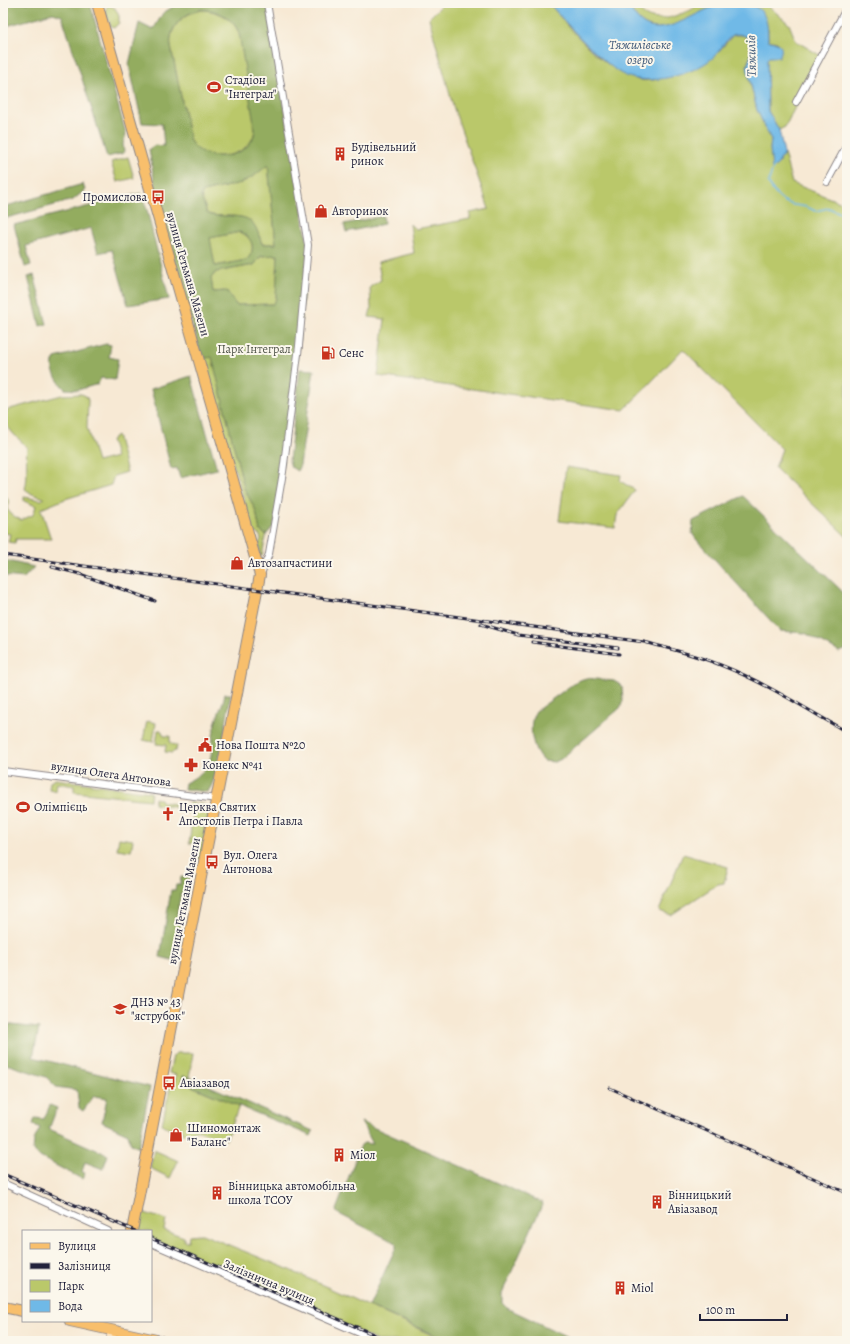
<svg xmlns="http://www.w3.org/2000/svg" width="850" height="1344" font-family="Alegreya,serif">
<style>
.green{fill:#bac86a;stroke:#6e7552}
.forest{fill:#93ac5e;stroke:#5a674c;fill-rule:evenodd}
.water{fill:#6fb9e7;stroke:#486e91}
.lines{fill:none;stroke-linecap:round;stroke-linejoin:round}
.stream{stroke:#6fb9e7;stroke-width:1.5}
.street-casing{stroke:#8c8688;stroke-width:8}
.secondary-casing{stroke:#8c8688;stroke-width:10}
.primary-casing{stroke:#8c8688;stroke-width:12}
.street{stroke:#fff;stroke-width:6}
.secondary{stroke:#fce5c4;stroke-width:9}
.primary{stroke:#f8bf6c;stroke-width:10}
.rail-casing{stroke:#22223b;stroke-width:3}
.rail{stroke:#fbf7ec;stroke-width:1.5;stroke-dasharray:4.5;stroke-linecap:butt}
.labels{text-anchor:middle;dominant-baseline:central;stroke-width:4;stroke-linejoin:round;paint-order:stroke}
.poi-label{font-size:12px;fill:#22223b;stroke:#fbf7ec;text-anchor:start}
.street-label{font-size:12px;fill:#22223b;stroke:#fbf7ec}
.park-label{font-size:12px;fill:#505449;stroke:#fbf7ec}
.water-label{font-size:13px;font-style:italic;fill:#3d5777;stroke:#fbf7ec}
</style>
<rect width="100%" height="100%" fill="#fbf7ec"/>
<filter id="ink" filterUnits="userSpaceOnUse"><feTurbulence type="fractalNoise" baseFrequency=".025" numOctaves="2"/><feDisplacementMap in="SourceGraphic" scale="8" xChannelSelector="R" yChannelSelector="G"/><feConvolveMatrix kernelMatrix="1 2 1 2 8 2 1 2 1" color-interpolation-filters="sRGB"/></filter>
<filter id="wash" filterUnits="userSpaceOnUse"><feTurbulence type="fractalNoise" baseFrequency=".012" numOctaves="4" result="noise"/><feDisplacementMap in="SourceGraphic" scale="16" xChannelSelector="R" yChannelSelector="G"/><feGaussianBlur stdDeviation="0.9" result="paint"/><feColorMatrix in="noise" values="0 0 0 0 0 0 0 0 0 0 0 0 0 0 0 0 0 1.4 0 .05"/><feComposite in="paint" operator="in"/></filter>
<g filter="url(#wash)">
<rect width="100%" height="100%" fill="#f7e9d4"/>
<path class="green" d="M444 3H549C570 29 607 74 641 80 651 82 661 78 671 76 701 69 713 59 733 35H743L750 40 751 55 748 62 750 81 757 110 771 140 770 149 778 164 784 153 792 183 847 205V537L775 468 782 449 683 349 624 410 378 376 385 319 369 317 371 309 370 287 381 280 378 262 414 253 410 224 415 229 470 219V213L489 209 453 106 429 18Z
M628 3H635C644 23 663 21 680 14 687 12 694 10 698 3H765L789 24 796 41 821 56 785 127 779 130 768 111 767 66V59L777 42 768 40V29L728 4C692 9 651 56 628 3Z
M108 5 115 8 119 16V23L114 28 111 27 105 10Z
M202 10C220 11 236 19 240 38L255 126C256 158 205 167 190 141L171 47C168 28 183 13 202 10Z
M128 157 134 178 117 182 111 162Z
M268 164 276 244H262C254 221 251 216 225 216 218 215 214 217 207 213L201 196 203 192 241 183 254 176Z
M240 232C253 237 257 251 246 260L215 266 209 238Z
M278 255 276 299 273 304 239 305H236L224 291 213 292 211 278 216 272 254 265 261 256Z
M212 356 244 488 256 511 260 531 266 535 262 556H260L259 543 261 540 260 536 257 533 254 534 202 359Z
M81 394 86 396 88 400 87 428 97 462 116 457 111 440 117 435 127 472 114 476 111 485 65 499 41 509 51 539H16L15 543 8 542 10 534 3 533V493L9 501 7 509 12 515 21 520 33 515 36 506 24 501V497L42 500 44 498 32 494 25 489C29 474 25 462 27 447 18 438 3 427 4 413L10 409 62 395Z
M566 467 621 475 620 481 635 490 617 515 615 528 559 521Z
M147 721 156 723 153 742 143 740Z
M158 730H161L164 736H170V743L177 746 176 750 172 753 165 752 166 745 156 744Z
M55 779 151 792 150 800 74 792V786L57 783 56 791 49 789 50 782Z
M155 798 160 799 162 802 187 806 190 803C197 804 205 803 210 809L200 859 194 858 196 844 189 843 193 814 182 811 180 808 154 804Z
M119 838 133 840 131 851 117 849Z
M683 854 728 867 724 883 718 884 671 915 659 911Z
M176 1053H193L189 1077 183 1076 182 1082 239 1106 226 1140 196 1130 189 1136 182 1134 183 1131 171 1129 162 1124 171 1083 174 1084 176 1075 169 1073 173 1056Z
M154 1150 178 1161 170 1178 150 1168Z
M142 1212 166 1220 164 1230 184 1237V1241H188L189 1235 202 1234 283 1267 445 1341H378L151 1243V1231H137Z"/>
<path class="forest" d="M3 3H90L126 134 123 144 124 153 107 157 62 16 53 13 3 27Z
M179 3H267L308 245 297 360 274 526 266 535 260 531 256 511 244 488 212 357 202 359 158 203 149 149 155 145 164 146 162 124 142 123 129 64 139 23 153 30 163 13ZM198 10C215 8 233 17 239 33L255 130C252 160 204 165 190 141L171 47C168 29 181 15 198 10ZM268 165 276 244H262C254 220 252 216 225 216 218 215 214 217 207 213L201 196 203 192 241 183 254 176ZM240 232C253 237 257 251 246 260L215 266 210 238ZM278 255 276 299 273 304 239 305H236L227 291 213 292 211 278 216 272 254 265 261 256Z
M83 184 85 190 73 200 3 219V207Z
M141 193 147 210 169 299 128 305 112 250 98 253 91 228 26 246 31 265 25 267 14 225Z
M383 216 384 224 346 232 344 224Z
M34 275 47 324 40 326 28 277Z
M106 344 111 345 109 357 118 359 115 380 101 378 98 384 78 390 65 389C58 382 48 368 55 358Z
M300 369 314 370 300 465 297 471 291 467 289 461Z
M191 376 217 469 180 478 177 468 171 469 151 389Z
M743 496 847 596V647L845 650 839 652 805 633 780 631 696 539 692 533 693 521Z
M3 560 34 567 24 578 3 576Z
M586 678 614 681 619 684 622 687 623 701 620 708 561 759 555 762 544 761C532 751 527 724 536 711L577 681Z
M225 694H231C227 712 219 783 207 792L184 789 185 783C218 767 209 754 215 724 218 714 223 704 225 694Z
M181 877 190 878 187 894 181 893 177 914 182 918 174 959 172 960 160 957 171 890H175L176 885H180Z
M3 1024 39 1028 33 1057 150 1087 138 1148 131 1144 128 1134 102 1122 107 1098 94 1096 83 1111 79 1108 77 1090 56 1087 46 1077 3 1063Z
M183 1076 189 1077 313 1131 311 1136 182 1082Z
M50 1105 57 1108 49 1129 108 1155 103 1169 85 1162 82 1172 85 1173 82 1179 40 1157 33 1151 34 1140 40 1128 33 1124 35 1118 44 1119Z
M361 1122 543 1203 502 1293V1303L507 1308 576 1341H448L369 1306 396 1247V1243L337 1213 336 1210 361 1145 364 1143 373 1144Z"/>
<path class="water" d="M549 3H628C647 48 679 21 710 8 719 4 728 4 738 4 764 4 768 16 768 40 776 43 786 44 779 57H769L767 59 768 111 779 130 784 153 778 164 772 169 770 149 771 140 757 110 750 81 747 66 751 55V46L747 37C743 35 737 33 733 35 724 41 719 54 710 60 691 75 649 86 626 76 618 73 612 67 606 62 585 44 567 25 549 3Z"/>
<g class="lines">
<path class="stream" d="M773 168 768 183C773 191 779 200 788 203 798 208 802 203 815 211L829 208 847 216"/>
</g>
</g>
<g filter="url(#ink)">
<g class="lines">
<g class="street-casing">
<path id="street" d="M796 102 847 7
M827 182 847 145
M261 574 269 554 283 472 299 346 308 245 267 3
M3 771 217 799
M3 1183 108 1231
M151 1243 378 1341"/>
</g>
<g class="secondary-casing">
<path id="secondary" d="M111 1341 112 1331"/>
</g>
<g class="primary-casing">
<path id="primary" d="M97 3 260 575 132 1231
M3 1307 23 1311
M70 1321 161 1341"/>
</g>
<use href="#street" class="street"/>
<use href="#secondary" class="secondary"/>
<use href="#primary" class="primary"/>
<g class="rail-casing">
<path id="rail" d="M3 555 644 642C671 649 697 655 723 666 766 683 806 709 847 732
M52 567 80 574 155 601
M481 624 518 635 618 648
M532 642 619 654
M610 1088 847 1193
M3 1174 135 1231
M151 1238 389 1341"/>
</g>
<use href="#rail" class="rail"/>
</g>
</g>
<defs>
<g id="stadium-bare" transform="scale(1.08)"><path d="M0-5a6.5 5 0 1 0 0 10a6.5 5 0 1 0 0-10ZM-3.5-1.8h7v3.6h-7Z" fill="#c8321e" stroke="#fbf7ec" stroke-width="2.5" paint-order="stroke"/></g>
<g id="building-bare" transform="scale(1.08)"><path d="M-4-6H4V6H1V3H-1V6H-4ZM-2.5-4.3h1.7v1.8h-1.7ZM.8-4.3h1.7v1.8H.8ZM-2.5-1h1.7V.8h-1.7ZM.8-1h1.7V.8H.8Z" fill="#c8321e" stroke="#fbf7ec" stroke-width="2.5" paint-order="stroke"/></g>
<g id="bus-bare" transform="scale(1.08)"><path d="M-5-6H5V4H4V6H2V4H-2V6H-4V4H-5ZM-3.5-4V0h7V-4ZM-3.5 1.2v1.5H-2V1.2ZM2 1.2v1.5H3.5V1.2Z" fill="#c8321e" stroke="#fbf7ec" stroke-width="2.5" paint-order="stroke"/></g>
<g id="shop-bare" transform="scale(1.08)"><path d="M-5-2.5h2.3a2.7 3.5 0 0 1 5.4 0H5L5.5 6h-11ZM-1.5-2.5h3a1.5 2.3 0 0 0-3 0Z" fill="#c8321e" stroke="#fbf7ec" stroke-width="2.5" paint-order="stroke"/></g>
<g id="fuel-bare" transform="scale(1.08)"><path d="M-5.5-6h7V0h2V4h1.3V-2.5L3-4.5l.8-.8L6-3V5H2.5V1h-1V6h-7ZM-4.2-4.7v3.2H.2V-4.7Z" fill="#c8321e" stroke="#fbf7ec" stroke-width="2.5" paint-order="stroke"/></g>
<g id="civic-bare" transform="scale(1.08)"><path d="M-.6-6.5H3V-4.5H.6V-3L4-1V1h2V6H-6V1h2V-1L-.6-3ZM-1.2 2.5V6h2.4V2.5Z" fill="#c8321e" stroke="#fbf7ec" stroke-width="2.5" paint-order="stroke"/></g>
<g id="pharmacy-bare" transform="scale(1.08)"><path d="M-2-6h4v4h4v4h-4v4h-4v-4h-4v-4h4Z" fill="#c8321e" stroke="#fbf7ec" stroke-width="2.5" paint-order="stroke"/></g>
<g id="church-bare" transform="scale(1.08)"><path d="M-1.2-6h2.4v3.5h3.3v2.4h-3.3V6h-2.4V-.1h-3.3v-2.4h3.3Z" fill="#c8321e" stroke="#fbf7ec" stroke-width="2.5" paint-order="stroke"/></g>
<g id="school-bare" transform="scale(1.08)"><path d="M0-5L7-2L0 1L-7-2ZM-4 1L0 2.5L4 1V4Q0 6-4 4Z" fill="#c8321e" stroke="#fbf7ec" stroke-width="2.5" paint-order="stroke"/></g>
</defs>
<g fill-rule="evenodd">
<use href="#stadium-bare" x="214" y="87"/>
<use href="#building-bare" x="340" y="154"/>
<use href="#bus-bare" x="158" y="197"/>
<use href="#shop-bare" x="321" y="211"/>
<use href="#fuel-bare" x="328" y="353"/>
<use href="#shop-bare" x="237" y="563"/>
<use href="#civic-bare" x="205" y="745"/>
<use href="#pharmacy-bare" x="191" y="765"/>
<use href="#stadium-bare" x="23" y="807"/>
<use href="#church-bare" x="168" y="814"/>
<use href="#bus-bare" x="212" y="862"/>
<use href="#school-bare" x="120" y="1009"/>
<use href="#bus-bare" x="169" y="1083"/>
<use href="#shop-bare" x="176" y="1135"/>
<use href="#building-bare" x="339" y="1155"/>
<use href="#building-bare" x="217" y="1193"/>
<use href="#building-bare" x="657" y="1202"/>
<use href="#building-bare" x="620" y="1288"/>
</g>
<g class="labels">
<g class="poi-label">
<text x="225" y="80">Стадіон<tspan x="225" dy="14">"Інтеграл"</tspan></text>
<text x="351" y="147">Будівельний<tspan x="351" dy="14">ринок</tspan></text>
<text x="147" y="197" text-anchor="end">Промислова</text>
<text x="332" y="211">Авторинок</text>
<text x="339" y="353">Сенс</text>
<text x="248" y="563">Автозапчастини</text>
<text x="216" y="745">Нова Пошта №20</text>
<text x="202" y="765">Конекс №41</text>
<text x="34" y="807">Олімпієць</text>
<text x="179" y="807">Церква Святих<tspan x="179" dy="14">Апостолів Петра і Павла</tspan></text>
<text x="223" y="855">Вул. Олега<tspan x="223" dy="14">Антонова</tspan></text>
<text x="131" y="1002">ДНЗ № 43<tspan x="131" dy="14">"яструбок"</tspan></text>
<text x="180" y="1083">Авіазавод</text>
<text x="187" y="1128">Шиномонтаж<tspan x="187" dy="14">"Баланс"</tspan></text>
<text x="350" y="1155">Міол</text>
<text x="228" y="1186">Вінницька автомобільна<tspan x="228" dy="14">школа ТСОУ</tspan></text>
<text x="668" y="1195">Вінницький<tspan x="668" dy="14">Авіазавод</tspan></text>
<text x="631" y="1288">Miol</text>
</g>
<g class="street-label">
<text transform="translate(188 274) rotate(74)">вулиця Гетьмана Мазепи</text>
<text transform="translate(111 774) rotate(8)">вулиця Олега Антонова</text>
<text transform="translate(184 901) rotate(-79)">вулиця Гетьмана Мазепи</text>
<text transform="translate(269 1282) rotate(23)">Залізнична вулиця</text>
</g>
<g class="park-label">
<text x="254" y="349">Парк Інтеграл</text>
</g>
<g class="water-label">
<text x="640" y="44">Тяжилівське<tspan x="640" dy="15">озеро</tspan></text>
<text transform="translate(751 56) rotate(-91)">Тяжилів</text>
</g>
</g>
<rect width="850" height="1344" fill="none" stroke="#fbf7ec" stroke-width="16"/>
<rect x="22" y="1230" width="130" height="92" fill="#fbf7ec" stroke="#a4a2a5"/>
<rect x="30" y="1243" width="20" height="6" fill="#f8bf6c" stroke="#a4a2a5"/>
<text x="58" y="1250" font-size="12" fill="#22223b">Вулиця</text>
<rect x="30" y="1263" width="20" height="6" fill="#22223b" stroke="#a4a2a5"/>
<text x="58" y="1270" font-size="12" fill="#22223b">Залізниця</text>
<rect x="30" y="1280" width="20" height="12" fill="#bac86a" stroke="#a4a2a5"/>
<text x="58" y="1290" font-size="12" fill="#22223b">Парк</text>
<rect x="30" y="1300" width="20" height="12" fill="#6fb9e7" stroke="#a4a2a5"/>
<text x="58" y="1310" font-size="12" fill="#22223b">Вода</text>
<path d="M700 1314v6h87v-6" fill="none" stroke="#22223b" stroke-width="2"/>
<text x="706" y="1314" font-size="12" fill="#22223b" stroke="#fbf7ec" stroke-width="3" paint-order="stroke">100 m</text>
</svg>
